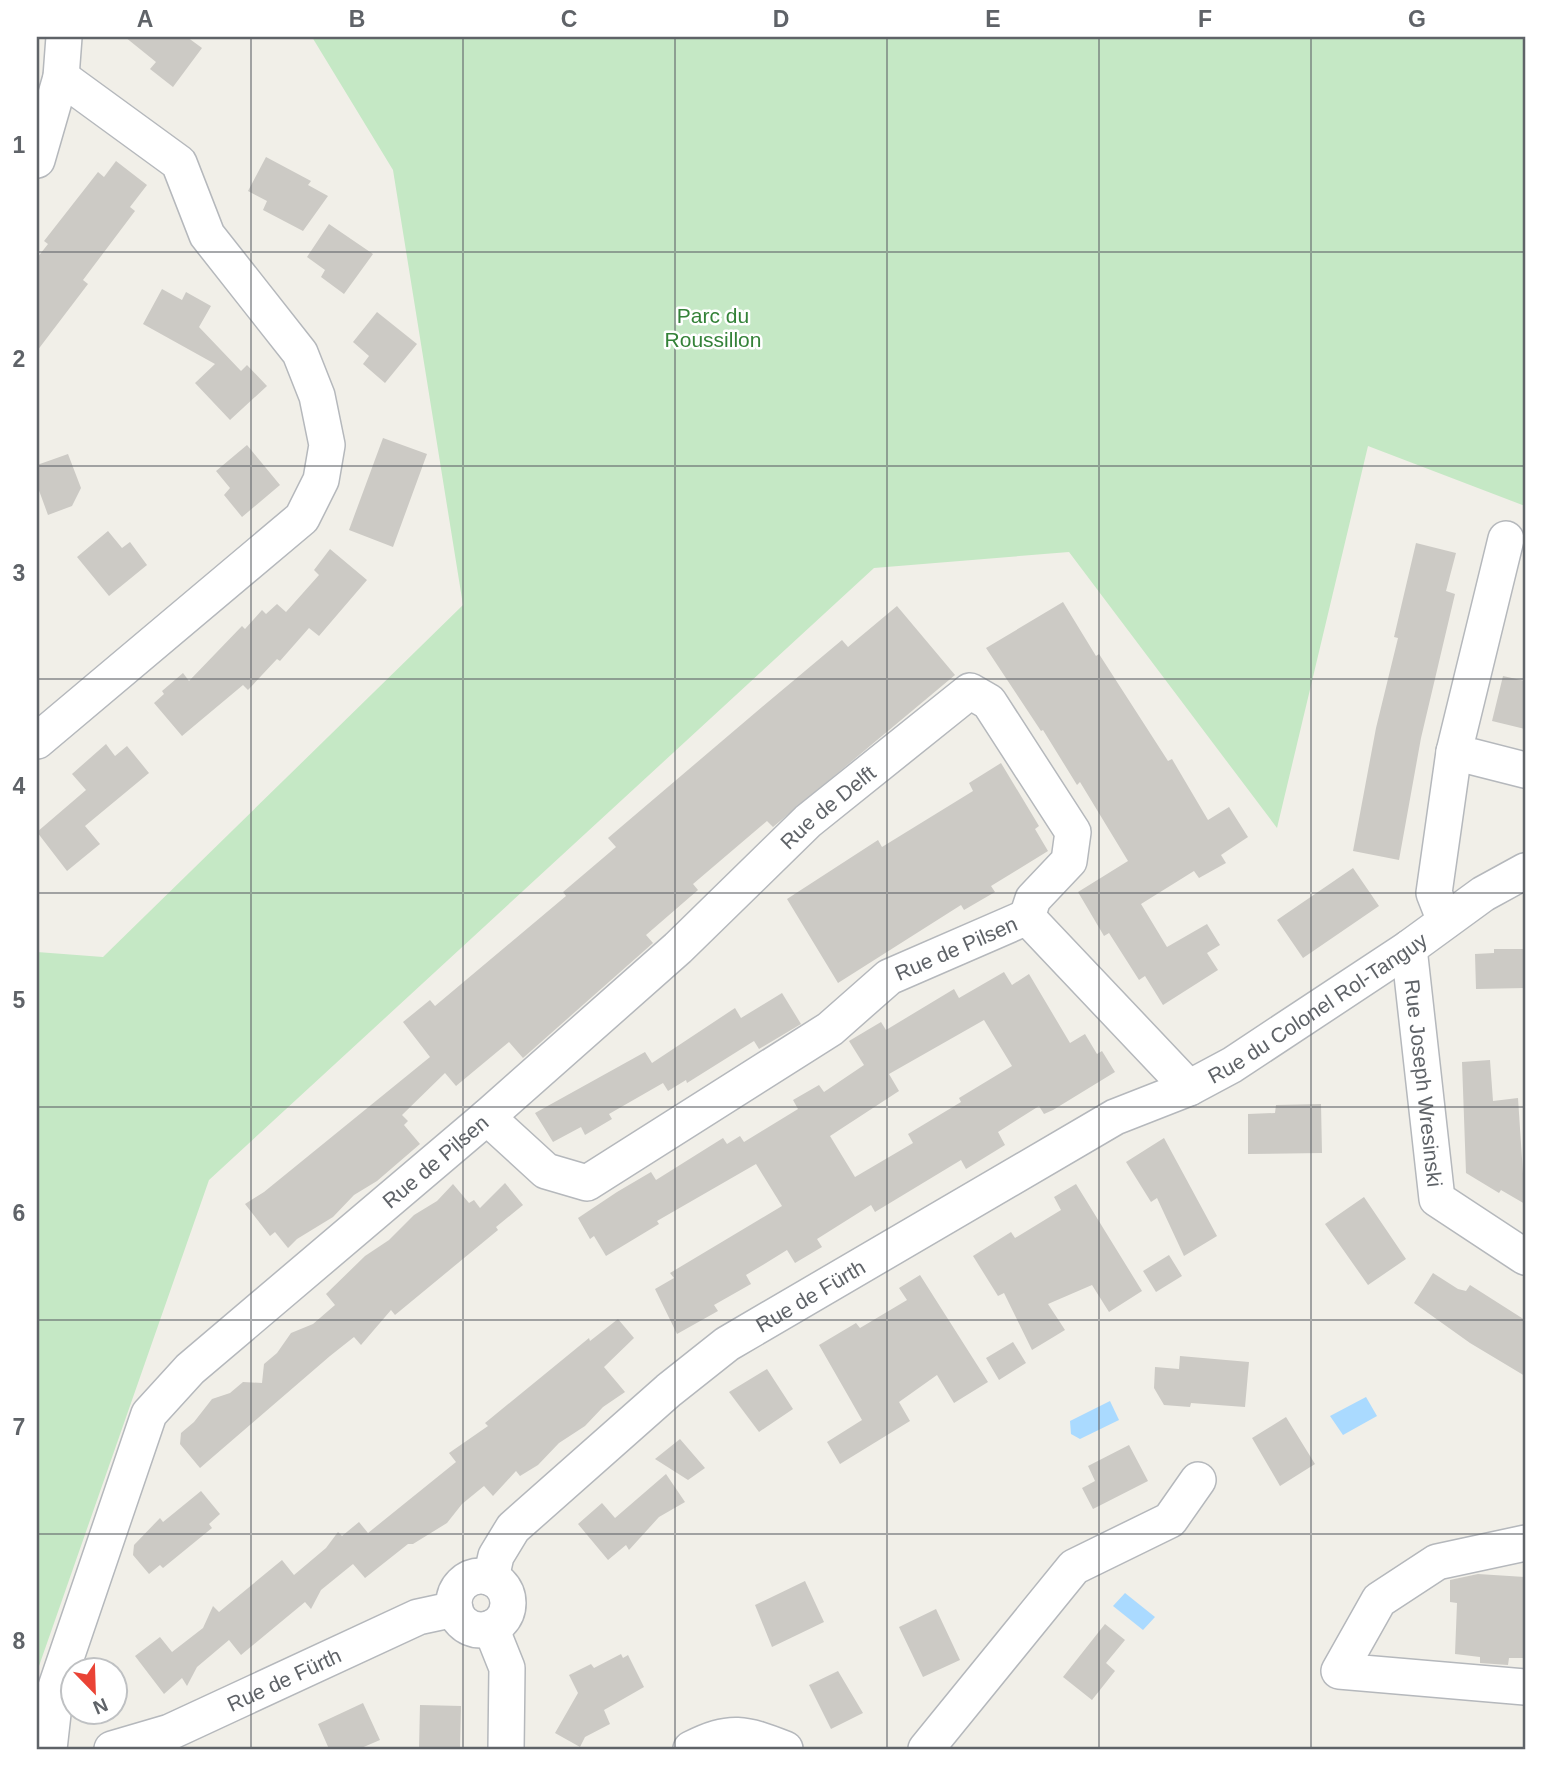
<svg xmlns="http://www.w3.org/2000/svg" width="1562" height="1786" font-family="Arial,sans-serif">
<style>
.green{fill:#c5e8c5}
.water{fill:#aadaff}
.building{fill:#cccac5;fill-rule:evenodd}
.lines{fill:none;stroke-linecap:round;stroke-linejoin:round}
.minor-casing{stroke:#b5b8bc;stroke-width:38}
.minor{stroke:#fff;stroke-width:35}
.grid{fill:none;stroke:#5f6368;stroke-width:2;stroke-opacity:0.55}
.labels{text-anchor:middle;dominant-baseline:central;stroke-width:5;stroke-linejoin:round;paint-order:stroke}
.park-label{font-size:21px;fill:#348238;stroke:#fff}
.street-label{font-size:21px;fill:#5f6368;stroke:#fff}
.neatline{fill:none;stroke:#5f6368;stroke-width:2.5}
.grid-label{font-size:23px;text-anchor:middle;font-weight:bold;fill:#5f6368}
</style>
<rect width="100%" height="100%" fill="#f1efe8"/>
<path class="green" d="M312 37H1525V506L1368 446 1277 828 1069 552 874 568 209 1180 39 1666 37 1661V952L103 957 463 605 393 170Z"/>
<path class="water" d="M1366 1397 1377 1416 1343 1435 1330 1416Z
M1110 1401 1119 1420 1080 1439 1071 1434 1070 1421Z
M1125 1593 1155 1617 1143 1630 1113 1606Z"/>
<path class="building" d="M125 37H187L202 48 173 87 150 69 156 62Z
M266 157 311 181 308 185 328 196 303 231 263 210 267 201 248 191Z
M116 161 147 185 130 207 135 211 83 280 88 284 37 351V258L48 244 44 241 98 172 104 177Z
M329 224 373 254 344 294 321 277 325 270 307 257Z
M162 289 182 300 186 292 211 306 199 327 241 371 247 365 267 386 230 420 195 383 215 364 143 324Z
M377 312 417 344 385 383 363 364 369 356 353 342Z
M383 438 427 454 393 547 349 530Z
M247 445 280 485 242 517 224 495 230 488 216 471Z
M68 454 81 488 72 506 48 515 37 485V465Z
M108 531 122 548 130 542 147 565 109 596 77 557Z
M1416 543 1456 553 1446 591 1455 594 1421 738 1399 860 1353 851 1376 728 1398 638 1394 637Z
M330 549 367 580 319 636 309 628 280 661 277 659 248 690 243 685 182 736 154 703 164 694 162 691 183 673 189 681 242 626 245 629 262 610 266 614 277 604 286 612 319 575 314 570Z
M1063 602 1096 656 1099 654 1168 761 1172 759 1208 820 1229 807 1248 837 1221 855 1226 863 1199 878 1194 871 1141 904 1167 947 1207 924 1220 945 1207 953 1218 970 1163 1005 1145 976 1139 980 1109 933 1104 936 1078 892 1128 861 1080 782 1077 785 1043 730 1041 731 986 648Z
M897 606 955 675 773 827 767 821 693 884 698 890 646 935 653 943 523 1058 509 1042 456 1086 445 1073 402 1115 408 1121 404 1125 420 1144 377 1181 354 1195 333 1217 297 1239 288 1248 275 1232 270 1236 245 1204 264 1192 430 1057 403 1022 430 1000 435 1006 566 896 563 892 616 847 608 838 762 707 842 640 848 647Z
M1503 676 1525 681V729L1492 721Z
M106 744 115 756 127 746 149 773 85 826 100 844 67 871 37 832 86 790 72 774Z
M1001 763 1039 826 1035 829 1048 851 991 886 995 892 964 910 961 905 838 983 787 899 878 840 882 847 973 791 969 783Z
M1353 868 1379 906 1303 958 1277 920Z
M1494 949H1525V988L1476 989 1475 954 1494 953Z
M1004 972 1012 985 1029 974 1070 1043 1085 1034 1097 1054 1102 1051 1115 1072 1053 1110 1044 1114 1039 1106 998 1132 1005 1145 966 1169 961 1160 875 1212 871 1205 817 1239 822 1247 795 1263 787 1250 766 1263 746 1275 751 1284 714 1305 718 1311 677 1334 655 1289 674 1278 670 1273 782 1206 756 1164 657 1221 659 1224 606 1256 594 1236 590 1239 578 1218 617 1192 651 1172 656 1180 723 1138 727 1144 740 1136 744 1142 798 1109 793 1100 819 1085 824 1092 864 1065 849 1041 881 1022 886 1030 954 989 959 998ZM984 1020 1012 1066 959 1098 961 1102 908 1134 913 1143 855 1177 830 1136 899 1091 889 1074Z
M782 993 801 1024 759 1049 754 1041 687 1083 686 1080 668 1091 663 1083 609 1114 612 1119 585 1135 581 1127 553 1142 535 1113 645 1052 652 1063 735 1008 741 1018Z
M1490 1060 1493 1101 1518 1098 1525 1204 1501 1190 1499 1193 1466 1173 1462 1062Z
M1321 1104 1322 1153 1248 1154V1114L1275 1113 1276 1105Z
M1164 1138 1217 1236 1184 1256 1157 1198 1151 1202 1126 1162Z
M505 1183 523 1205 496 1227 498 1230 395 1315 391 1310 361 1345 354 1337 330 1356 200 1468 180 1444 181 1433 194 1422 212 1399 230 1393 243 1382 262 1383 264 1364 277 1353 291 1333 313 1324 335 1305 326 1294 365 1256 389 1240 414 1215 437 1201 453 1184 469 1203 474 1200 480 1208Z
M1076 1184 1142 1291 1109 1312 1092 1285 1048 1304 1065 1330 1032 1350 1004 1293 998 1296 973 1256 1011 1232 1015 1238 1061 1210 1054 1197Z
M1364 1197 1406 1259 1368 1285 1325 1224Z
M1169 1255 1182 1276 1156 1292 1143 1271Z
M1433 1273 1458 1289 1466 1291 1470 1285 1525 1320V1376L1470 1343 1414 1303Z
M920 1275 988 1382 954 1403 937 1375 899 1402 910 1421 840 1464 827 1442 862 1420 819 1345 856 1323 860 1328 907 1300 899 1288Z
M618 1319 634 1338 604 1367 625 1392 603 1407 585 1426 559 1443 538 1465 520 1476 516 1471 493 1496 484 1486 462 1504 447 1523 413 1544H408L365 1578 353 1564 321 1590 311 1609 305 1602 241 1655 229 1640 197 1667 187 1686 182 1678 164 1694 135 1656 160 1637 172 1652 203 1628 213 1606 219 1612 282 1560 294 1575 326 1548 338 1532 342 1536 359 1522 368 1533 456 1462 449 1453 488 1426 485 1423 589 1338 590 1341Z
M1013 1342 1026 1363 999 1380 986 1358Z
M1180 1356 1249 1362 1245 1407 1191 1403 1190 1407 1164 1405 1154 1388 1155 1367 1179 1369Z
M767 1369 793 1409 759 1432 729 1392Z
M1286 1417 1315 1464 1280 1486 1252 1438Z
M680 1439 705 1468 688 1480 655 1459Z
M1129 1445 1148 1481 1093 1509 1082 1488 1095 1481 1088 1466Z
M666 1474 685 1502 659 1517 629 1550 626 1545 608 1560 578 1524 602 1503 615 1518Z
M201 1491 220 1514 209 1524 212 1528 163 1568 160 1565 149 1574 133 1555 134 1545 160 1518 163 1522Z
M1478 1574 1525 1577V1658H1509L1508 1665 1480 1663V1657L1455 1654 1457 1603 1450 1602V1580Z
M805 1581 824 1622 772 1647 755 1605Z
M936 1609 960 1660 923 1677 899 1627Z
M1105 1624 1125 1640 1106 1663 1115 1671 1092 1700 1063 1677Z
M621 1654 623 1658 628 1655 644 1687 604 1710 610 1724 585 1737 580 1747 555 1733 578 1693 569 1675 591 1664 594 1668Z
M838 1671 863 1713 831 1729 809 1685Z
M363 1703 380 1740 359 1749H329L318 1724Z
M420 1705 461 1706 460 1749H419Z"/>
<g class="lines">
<g class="minor-casing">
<g id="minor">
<path d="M37 160 61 77 64 37"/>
<path d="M1506 539 1454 752 1525 770"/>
<path d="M37 741 302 518 321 480 327 445 317 396 300 353 207 235 179 163 61 77"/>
<path d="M1445 921 1434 893 1454 752"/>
<path id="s1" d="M1409 948 1437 1199 1525 1257"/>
<path id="s2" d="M487 1117 546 1171 587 1183 830 1029 889 977 1027 917 1189 1088"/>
<path d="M1525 1543 1437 1562 1379 1600 1339 1671 1525 1687"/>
<circle cx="481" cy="1603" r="27"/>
<path id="s3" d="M491 1578 496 1556 513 1528 669 1390 727 1344 1115 1117 1189 1088 1232 1065 1409 948 1483 894 1525 871"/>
<path d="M491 1628 507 1668 506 1749"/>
<path id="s4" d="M49 1749 56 1687 149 1414 190 1369 487 1117 678 948 808 821 970 691 989 702 1073 832 1069 861 1033 899 1027 917"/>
<path id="s5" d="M112 1749 170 1732 418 1617 455 1609"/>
<path d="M691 1749C731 1729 744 1733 785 1749"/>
<path d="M926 1749 1074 1567 1170 1520 1198 1480"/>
</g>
</g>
<use href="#minor" class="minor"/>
</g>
<path class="grid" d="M251 37V1749M463 37V1749M675 37V1749M887 37V1749M1099 37V1749M1311 37V1749M37 252H1525M37 466H1525M37 679H1525M37 893H1525M37 1107H1525M37 1320H1525M37 1534H1525"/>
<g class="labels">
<g class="park-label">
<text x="713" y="315">Parc du<tspan x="713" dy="24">Roussillon</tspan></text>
</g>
<g class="street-label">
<text stroke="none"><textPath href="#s4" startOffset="1262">Rue de Delft</textPath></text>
<text stroke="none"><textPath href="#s2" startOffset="562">Rue de Pilsen</textPath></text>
<text stroke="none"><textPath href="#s3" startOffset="1018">Rue du Colonel Rol-Tanguy</textPath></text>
<text stroke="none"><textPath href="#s1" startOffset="136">Rue Joseph Wresinski</textPath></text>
<text stroke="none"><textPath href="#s4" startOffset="733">Rue de Pilsen</textPath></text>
<text stroke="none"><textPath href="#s3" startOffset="434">Rue de Fürth</textPath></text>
<text stroke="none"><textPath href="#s5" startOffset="186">Rue de Fürth</textPath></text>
</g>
</g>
<rect width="1562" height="1786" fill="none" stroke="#ffffff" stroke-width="77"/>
<g transform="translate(94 1691) rotate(157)"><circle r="33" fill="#ffffff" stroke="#bfc1c3" stroke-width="2"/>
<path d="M0-5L12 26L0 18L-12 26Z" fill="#ea4335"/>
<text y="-10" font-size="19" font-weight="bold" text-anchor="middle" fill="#5f6368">N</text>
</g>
<rect x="38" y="38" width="1486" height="1710" class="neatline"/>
<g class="grid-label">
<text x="145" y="27">A</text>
<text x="357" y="27">B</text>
<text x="569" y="27">C</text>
<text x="781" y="27">D</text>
<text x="993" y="27">E</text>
<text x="1205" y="27">F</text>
<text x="1417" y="27">G</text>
<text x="19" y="153">1</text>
<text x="19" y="367">2</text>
<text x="19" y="581">3</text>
<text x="19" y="794">4</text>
<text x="19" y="1008">5</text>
<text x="19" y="1221">6</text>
<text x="19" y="1435">7</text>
<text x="19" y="1649">8</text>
</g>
</svg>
